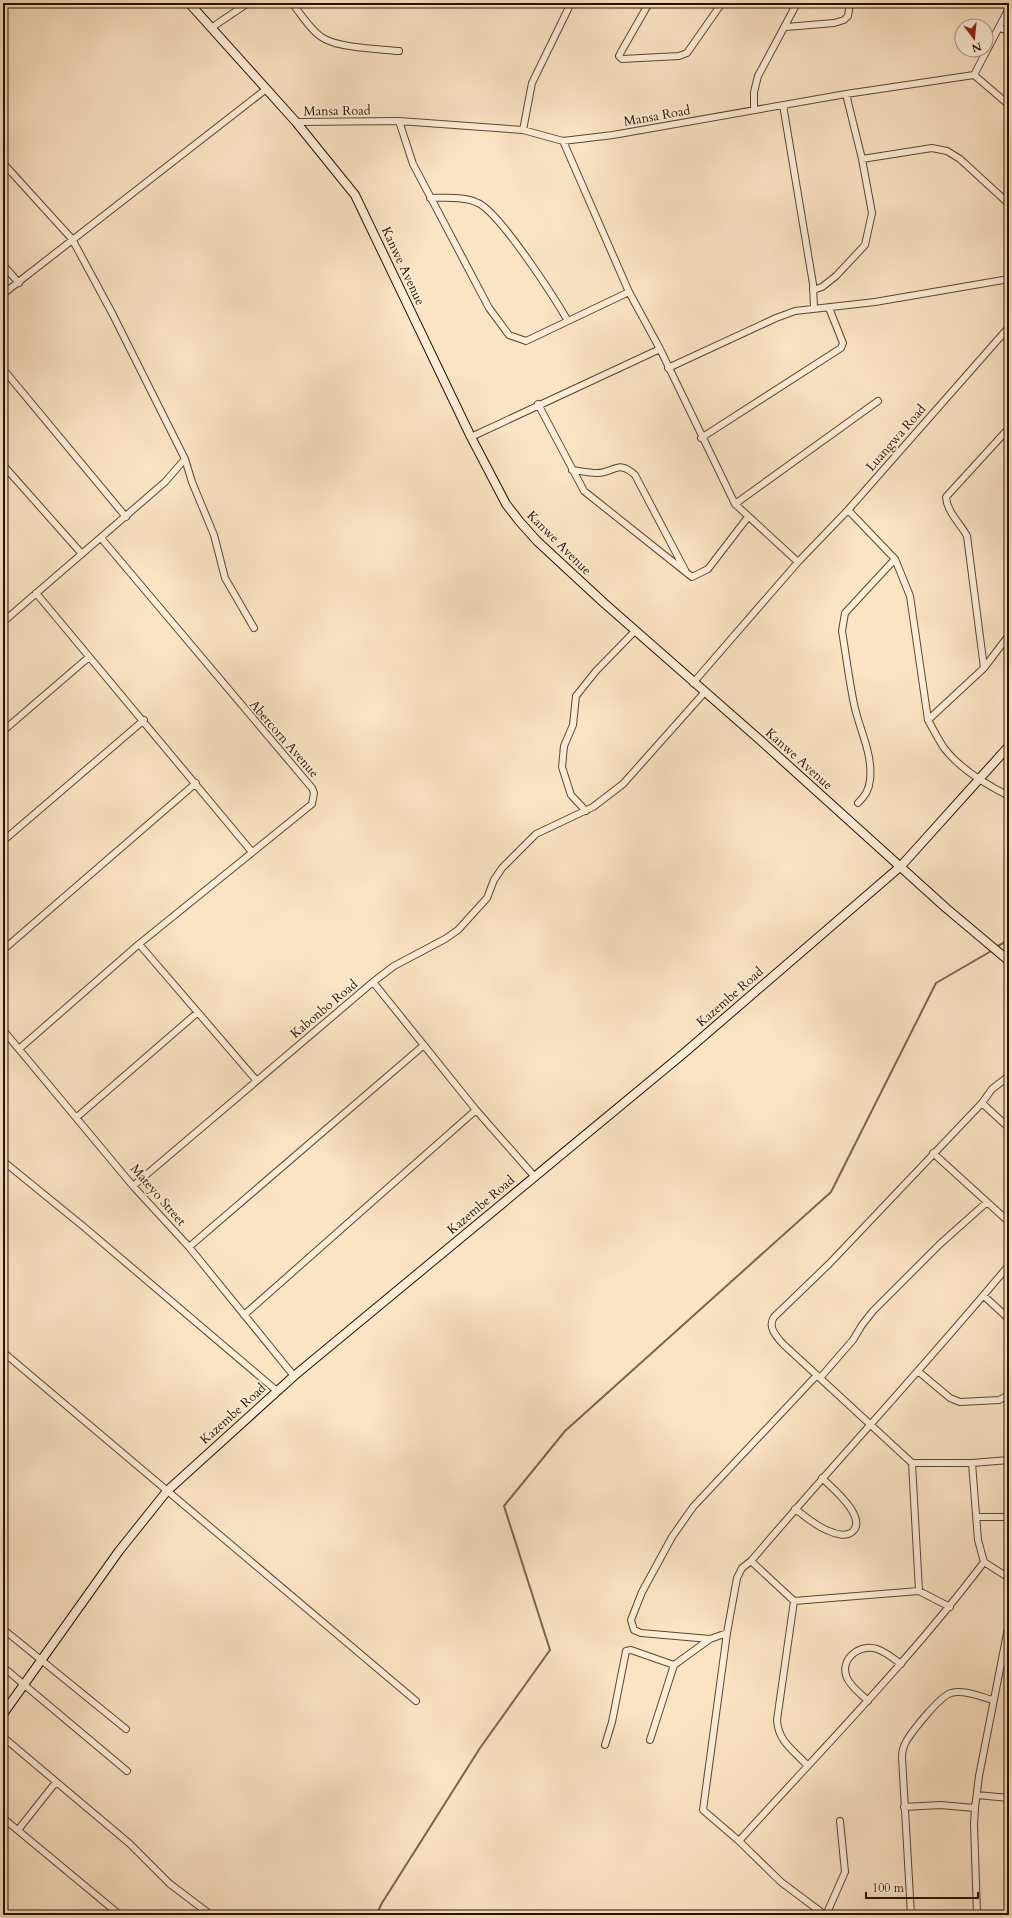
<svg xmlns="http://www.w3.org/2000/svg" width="1012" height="1918" font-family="Cardo,serif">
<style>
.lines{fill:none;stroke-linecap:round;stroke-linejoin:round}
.stream{stroke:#7b644d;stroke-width:2}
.minor-casing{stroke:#5c4531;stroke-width:8}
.secondary-casing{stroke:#271000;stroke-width:10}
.minor{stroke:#fcedd9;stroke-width:6}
.secondary{stroke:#fcedd9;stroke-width:8}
.labels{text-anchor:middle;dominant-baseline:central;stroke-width:3.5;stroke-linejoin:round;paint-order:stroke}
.street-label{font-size:13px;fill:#271000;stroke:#fcedd9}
</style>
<rect width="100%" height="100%" fill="#fbe4c4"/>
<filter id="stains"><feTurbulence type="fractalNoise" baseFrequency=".005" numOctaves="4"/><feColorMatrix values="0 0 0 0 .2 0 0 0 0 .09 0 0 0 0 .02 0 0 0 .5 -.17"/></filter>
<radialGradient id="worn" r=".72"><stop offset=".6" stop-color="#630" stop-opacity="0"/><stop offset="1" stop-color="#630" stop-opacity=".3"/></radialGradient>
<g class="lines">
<path class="stream" d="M996 947 1009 940
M376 1915 382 1903 480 1748 550 1650 504 1506 565 1431 831 1192 936 983 993 950"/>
<g class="minor-casing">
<path id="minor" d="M292 3C301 14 311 31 323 38 339 48 379 49 399 51
M649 3 621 52 619 56 622 59 679 56 687 53 722 3
M786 27 834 23 844 20 848 16 850 3
M211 28 248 3
M999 28 1009 31
M974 75 1009 8
M846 94 862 159 932 148 947 151 960 159 1009 204
M783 105 813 284 814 308
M754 110V92L758 76 797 3
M399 121 413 164 489 308 509 335 526 341 629 292
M296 122 399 121 523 130 563 141 613 135 846 94 974 75 1009 105
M523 130 532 83 571 3
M563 141 629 292 660 349 735 504 798 562 693 683
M3 163 72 239 112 313 185 459 165 482 3 622
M430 198C446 198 464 196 478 203 500 213 554 297 568 321
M3 265 19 283
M813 290 822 287 836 276 865 245 872 213 862 159
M3 294 265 90
M668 368 776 318 795 311 875 302 1009 279
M3 369 126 517
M538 404 584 491 692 577 708 569 748 517
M1009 428 946 497C947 512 960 523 967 536L984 668 928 720C933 729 938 739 944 748 960 769 985 784 1009 796
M471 437 660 349
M701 438 841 348 843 343 829 308
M185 459 192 482 214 535 225 578 254 628
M3 465 82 554
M572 470C580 471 589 473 597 473 614 473 618 459 635 475L685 570
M735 504 878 401
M848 510 895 559 910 596 928 720
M101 538 312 788 314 793 312 804 139 944
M798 562 848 510 1009 327
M36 593 252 852
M984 668 1009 635
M3 731 89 657
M858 803C865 796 869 790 870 780 873 753 859 729 854 704 849 680 846 655 842 631L845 613 895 559
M586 811 571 795 562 767 564 746 573 725 576 696 596 671 635 631
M3 841 144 720
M3 950 196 783
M373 982 394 966 445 939 458 930 487 898 494 880 502 868 536 834 593 807 623 784 704 693
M3 1030 133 1186 189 1247 294 1376
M19 1049 139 944 256 1080
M1009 1076 992 1089 982 1103 829 1264 774 1317C767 1327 777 1337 783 1344L912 1463H972L1009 1460
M982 1103 1009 1128
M77 1117 197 1013
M933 1153 1009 1222
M3 1161 84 1227 277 1391
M133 1186 373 982 476 1110 534 1176
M189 1247 424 1045
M984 1296 1009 1319
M244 1315 476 1110
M3 1352 416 1701
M919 1372 950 1398 960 1402 999 1400 1009 1395
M820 1378 853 1340 862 1325 873 1311 940 1244 986 1203
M912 1463 919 1591
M972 1463 978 1540 984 1562
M795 1509C805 1516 817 1527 829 1531 835 1534 846 1537 852 1532 869 1518 831 1487 822 1478
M976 1517H1009
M751 1561 794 1601 919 1591 950 1607
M794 1601 777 1720C778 1741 793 1750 807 1765
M3 1629 126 1729
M710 1639 641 1633 634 1630 631 1620 642 1592 672 1537 693 1507 817 1375
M3 1667 127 1771
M868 1701C861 1694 851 1687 847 1678 839 1659 860 1643 877 1649 886 1652 894 1659 901 1664
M3 1737 130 1844 170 1884 211 1915
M650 1740 674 1665 710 1639 727 1633
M605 1745 612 1722 626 1651 631 1650 674 1665
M977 1795 1009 1798
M904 1807 940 1805 975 1808
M3 1818 120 1915
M18 1830 56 1782
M739 1841C822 1749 909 1661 984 1562L1009 1578
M825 1915 781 1882 739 1841 703 1810 727 1633 737 1578 742 1568 751 1561C836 1461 925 1366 1009 1265
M826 1915 845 1872 840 1821
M911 1915 902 1757C902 1751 904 1745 907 1740 914 1729 940 1696 951 1693 964 1689 981 1697 993 1700
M977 1915 974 1824 975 1808 979 1776 1009 1623"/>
</g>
<g class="secondary-casing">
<path id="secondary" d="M189 3 296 122 355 195 471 437 506 504 520 522 537 541 604 603 760 740 946 908 1009 961
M3 1714 119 1551 167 1491 294 1376 683 1054 901 866 1009 746"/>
</g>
<use href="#minor" class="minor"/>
<use href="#secondary" class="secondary"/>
</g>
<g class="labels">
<g class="street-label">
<text transform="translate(337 111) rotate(-1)">Mansa Road</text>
<text transform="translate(657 116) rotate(-10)">Mansa Road</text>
<text transform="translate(403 266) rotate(65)">Kanwe Avenue</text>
<text transform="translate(896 438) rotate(-49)">Luangwa Road</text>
<text transform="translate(559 543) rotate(45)">Kanwe Avenue</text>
<text transform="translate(284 739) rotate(49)">Abercorn Avenue</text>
<text transform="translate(799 759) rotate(42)">Kanwe Avenue</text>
<text transform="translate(730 997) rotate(-41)">Kazembe Road</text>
<text transform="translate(324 1009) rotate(-40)">Kabonbo Road</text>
<text transform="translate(158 1195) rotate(49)">Mateyo Street</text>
<text transform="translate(481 1205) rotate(-40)">Kazembe Road</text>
<text transform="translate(233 1414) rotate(-42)">Kazembe Road</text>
</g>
</g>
<rect width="1012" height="1918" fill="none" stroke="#fbe4c4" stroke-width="16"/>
<rect x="4" y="4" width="1004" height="1910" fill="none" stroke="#271000" stroke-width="2"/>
<rect x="8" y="8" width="996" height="1902" fill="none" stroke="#271000"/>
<g transform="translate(974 38) rotate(164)"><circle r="19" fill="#fcedd9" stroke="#a79582"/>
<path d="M0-3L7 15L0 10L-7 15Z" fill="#8f2418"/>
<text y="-6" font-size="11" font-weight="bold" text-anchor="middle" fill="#271000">N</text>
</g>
<path d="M866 1892v6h112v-6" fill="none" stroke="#271000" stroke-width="2"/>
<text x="872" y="1892" font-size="12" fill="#271000" stroke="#fcedd9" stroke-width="3" paint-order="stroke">100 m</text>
<rect width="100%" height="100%" filter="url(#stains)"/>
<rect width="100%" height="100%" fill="url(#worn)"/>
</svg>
